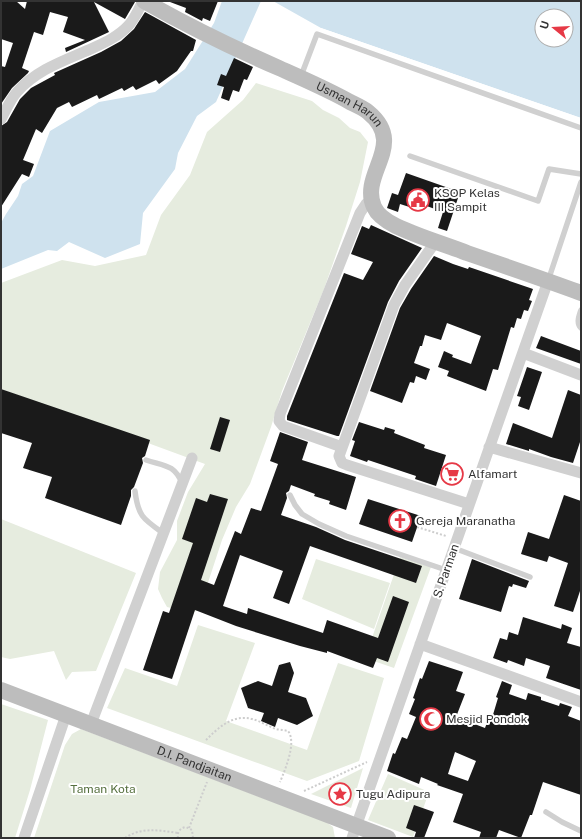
<svg xmlns="http://www.w3.org/2000/svg" width="582" height="839" font-family="'Public Sans',sans-serif">
<style>
.green{fill:#e6ecdf}
.water{fill:#cfe2ee;fill-rule:evenodd}
.pier{fill:#fff}
.building{fill:#1a1a1a;fill-rule:evenodd}
.lines{fill:none;stroke-linecap:round;stroke-linejoin:round}
.path{stroke:#cdcdcd;stroke-width:2;stroke-dasharray:2 2;stroke-linecap:butt}
.lane{stroke:#d0d0d0;stroke-width:5.5}
.street{stroke:#d0d0d0;stroke-width:11}
.secondary{stroke:#bdbdbd;stroke-width:16}
.labels{text-anchor:middle;dominant-baseline:central;stroke-width:4;stroke-linejoin:round;paint-order:stroke}
.street-label{font-size:12px;fill:#333;stroke:#fff}
.poi-label{font-size:12px;fill:#333;stroke:#fff;text-anchor:start}
.park-label{font-size:12px;fill:#56703f;stroke:#fff}
</style>
<rect width="100%" height="100%" fill="#fff"/>
<path class="green" d="M256 83 312 101 323 110 339 118 350 128 360 132 368 142 360 182 346 226 324 289 282 391 271 427 250 484 236 507 222 540 199 610 191 613 167 607 162 598 158 589 160 572 177 540V521L188 492 205 464 1 389V283L62 260 95 266 146 255 161 215 190 175 207 132 243 100Z
M1 519 136 573 96 671 72 672 66 680 54 651 10 659 1 657Z
M400 557 431 567 394 668 365 658Z
M316 559 390 583 374 629 302 599Z
M198 625 255 643 226 721 307 750 338 663 384 678 359 761 307 781 107 708 125 668 177 686Z
M1 704 48 720 30 790 15 838H1Z
M81 729 326 822 333 827 335 838H34L65 745 72 734Z
M363 768 351 808 311 794Z
M388 774 429 792 413 837 368 820Z"/>
<path class="water" d="M222 1H261L216 102 197 116 178 153 175 169 143 213 140 244 105 258 69 242 57 251 48 250 1 269V223L6 214 18 196 22 184 33 176 50 131 99 102 155 92 185 69 214 23Z
M273 1H581V118L321 28ZM542 16H566V40H542Z"/>
<path class="pier" d="M321 28 581 118V120L321 30Z"/>
<path class="building" d="M1 1H16L25 9 27 1H135V2L125 19 94 2 109 32 66 52 65 48 85 40 63 32 68 17 50 12 43 35 34 32 22 68 29 71 28 73 12 88 1 104V66L5 67 13 43 1 39Z
M170 1H218L210 21 203 18 202 21 185 12 186 8 170 2Z
M145 12 196 40 193 51H191L177 71 159 84 156 80 136 90 133 86 124 91 122 88 99 99 97 95 72 107 69 102 57 108 42 133 36 129 23 160 34 164 29 177 22 174 1 207V126L7 122 20 99 31 88 55 75 54 73 101 52 121 41 134 29Z
M234 58 253 67 247 80 244 79 239 92 233 90 229 101 221 98 224 87 217 85 221 74 226 76Z
M406 173 460 192 447 231 438 228 443 212 424 205 422 211 400 204 398 212 387 208 392 193 398 195Z
M371 225 422 248 399 281 388 302 339 436H337L287 420V416L344 273 363 280 373 262 351 254 362 226 369 229Z
M434 256 453 264 468 269 469 267 533 289 529 300 532 301 528 311 524 310 521 319 517 318 514 328 511 327 498 370 493 369 486 391 447 376 449 371 438 367 444 351 453 355 452 357 471 364 481 336 447 323 441 340 425 335 422 346H420L414 363 430 369 426 380 416 376 414 383 410 382 402 403 370 391 400 308 411 289Z
M541 336 581 351V364L536 348Z
M527 367 542 372 529 410 518 406 521 397 517 396Z
M1 389 150 440 145 456 142 458 143 463 134 487 131 490V496L121 525 45 498 52 477 23 468 32 443 1 433Z
M568 390 581 395V439L573 463 551 457 529 449V451L506 444 513 423 552 438Z
M220 417 230 420 220 452 210 449Z
M359 422 384 430 385 427 395 430 394 433 425 445 424 448 446 455 436 486 415 479 416 476 368 460 367 462 350 456 355 441 352 440Z
M280 432 308 442 302 460 356 477 346 510 329 504 330 501 314 496 315 494 291 485 289 491 286 493 287 498 281 515 316 527 345 540 422 566 416 583 310 546 289 604 273 598 283 571 240 555 223 606 247 614 248 608 323 633 327 620 378 638 393 596 409 602 388 662 377 658 373 668 327 651V653L300 646 236 626 195 610 172 679 143 670 163 611 169 613 193 543 182 539 196 498 207 502 210 494 228 499 201 580 214 585 235 531 241 534 251 508 261 511 278 464 270 461Z
M564 495 581 501V588L573 612 554 606 568 563 549 556 547 562 521 554 528 532 549 539Z
M368 499 421 516 412 542 359 524Z
M472 559 529 581 526 588 513 584 512 587 509 586 501 612 459 599Z
M523 617 561 629 562 624 572 628 567 643 581 647V690L546 678 550 666 526 658 524 666 508 660 507 663 493 658 500 638 507 640 509 632 518 635Z
M429 661 463 672 456 691 465 694 456 717 485 728 489 717 492 718 498 698 496 697 502 681 512 685 509 694 526 700 528 693 541 697V700L559 706 560 703 572 707 568 716 581 721V795L543 782 532 815H530L521 838 499 830 496 838H479L481 832 453 822 463 794 437 785 438 784 421 777 419 784 387 771 393 753 395 754 402 737 407 739 416 717 409 714 415 699 413 698 420 678 422 679ZM455 752 476 761 468 781 448 774Z
M290 662 294 673 288 692 306 698 313 716 297 725 278 718 275 727 261 721 264 713 248 708 241 688 258 681 272 686 279 665Z
M414 805 434 812 424 838H414L416 832 406 828Z"/>
<g class="lines">
<path class="path" d="M417 527 446 536
M206 740C219 727 233 714 252 719 260 721 268 726 276 729 280 730 284 730 288 731 297 742 285 770 280 782
M304 791 367 762
M189 828 207 782
M125 838C141 827 159 830 178 833
M178 838C177 832 180 828 186 827L192 830 193 838"/>
<path class="lane" d="M301 76 317 34 581 128
M410 156 538 201 549 169 581 174
M548 281 581 182
M581 310C579 316 576 323 581 328
M146 460C164 466 174 464 182 483
M135 491C138 516 143 519 163 533
M290 495 295 505 302 514 319 524 346 536 446 570
M454 548 530 577
M546 812 562 822 581 831"/>
<path class="street" d="M1 119C6 110 10 100 17 92 37 69 66 60 93 48 106 42 119 36 129 25 135 18 139 9 143 1
M436 241 405 285 394 305 339 456 342 463 347 465 469 504
M523 353 581 375
M342 447 283 426 279 421 280 414 360 213 366 204 372 199
M489 447 581 473
M420 644 581 702
M91 724 192 458
M24 838 66 715
M352 838 548 281"/>
<g class="secondary">
<path id="s1" d="M144 1C188 26 233 48 279 68 303 79 327 89 350 102 356 105 363 108 368 112 408 145 359 173 374 207 378 216 388 222 396 226 419 237 444 244 467 253 505 266 543 279 581 293"/>
<path id="s2" d="M1 690 388 838"/>
</g>
</g>
<defs>
<g id="civic-ring" transform="scale(1.15)"><circle r="9.5" fill="#fff" stroke="#e63946" stroke-width="1.5"/><path d="M-.6-6.5H3V-4.5H.6V-3L4-1V1h2V6H-6V1h2V-1L-.6-3ZM-1.2 2.5V6h2.4V2.5Z" fill="#e63946"/></g>
<g id="supermarket-ring" transform="scale(1.15)"><circle r="9.5" fill="#fff" stroke="#e63946" stroke-width="1.5"/><path d="M-6-5.5h2.5l.6 2H6L4.5 2H-2.5L-4.4-4H-6ZM-1.5 3.2a1.3 1.3 0 1 0 .1 0ZM3 3.2a1.3 1.3 0 1 0 .1 0Z" fill="#e63946"/></g>
<g id="church-ring" transform="scale(1.15)"><circle r="9.5" fill="#fff" stroke="#e63946" stroke-width="1.5"/><path d="M-1.2-6h2.4v3.5h3.3v2.4h-3.3V6h-2.4V-.1h-3.3v-2.4h3.3Z" fill="#e63946"/></g>
<g id="mosque-ring" transform="scale(1.15)"><circle r="9.5" fill="#fff" stroke="#e63946" stroke-width="1.5"/><path d="M3.5-4.9A6 6 0 1 0 3.5 4.9A5 5 0 1 1 3.5-4.9Z" fill="#e63946"/></g>
<g id="sight-ring" transform="scale(1.15)"><circle r="9.5" fill="#fff" stroke="#e63946" stroke-width="1.5"/><path d="M0-6L1.8-2.2L6-1.7L2.9 1.2L3.7 5.4L0 3.3L-3.7 5.4L-2.9 1.2L-6-1.7L-1.8-2.2Z" fill="#e63946"/></g>
</defs>
<g fill-rule="evenodd">
<use href="#civic-ring" x="418" y="200"/>
<use href="#supermarket-ring" x="452" y="474"/>
<use href="#church-ring" x="400" y="521"/>
<use href="#mosque-ring" x="431" y="719"/>
<use href="#sight-ring" x="340" y="794"/>
</g>
<g class="labels">
<g class="street-label">
<text stroke="none"><textPath href="#s1" startOffset="230">Usman Harun</textPath></text>
<text transform="translate(446 571) rotate(-71)">S. Parman</text>
<text stroke="none"><textPath href="#s2" startOffset="207">D.I. Pandjaitan</textPath></text>
</g>
<g class="poi-label">
<text x="434" y="193">KSOP Kelas<tspan x="434" dy="14">III Sampit</tspan></text>
<text x="468" y="474">Alfamart</text>
<text x="416" y="521">Gereja Maranatha</text>
<text x="446" y="719">Mesjid Pondok</text>
<text x="356" y="794">Tugu Adipura</text>
</g>
<g class="park-label">
<text x="103" y="789">Taman Kota</text>
</g>
</g>
<rect width="582" height="839" fill="none" stroke="#333333" stroke-width="4"/>
<g transform="translate(554 28) rotate(288)"><circle r="19" fill="#ffffff" stroke="#adadad"/>
<path d="M0-3L7 15L0 10L-7 15Z" fill="#e63946"/>
<text y="-6" font-size="11" font-weight="bold" text-anchor="middle" fill="#333333">U</text>
</g>
</svg>
